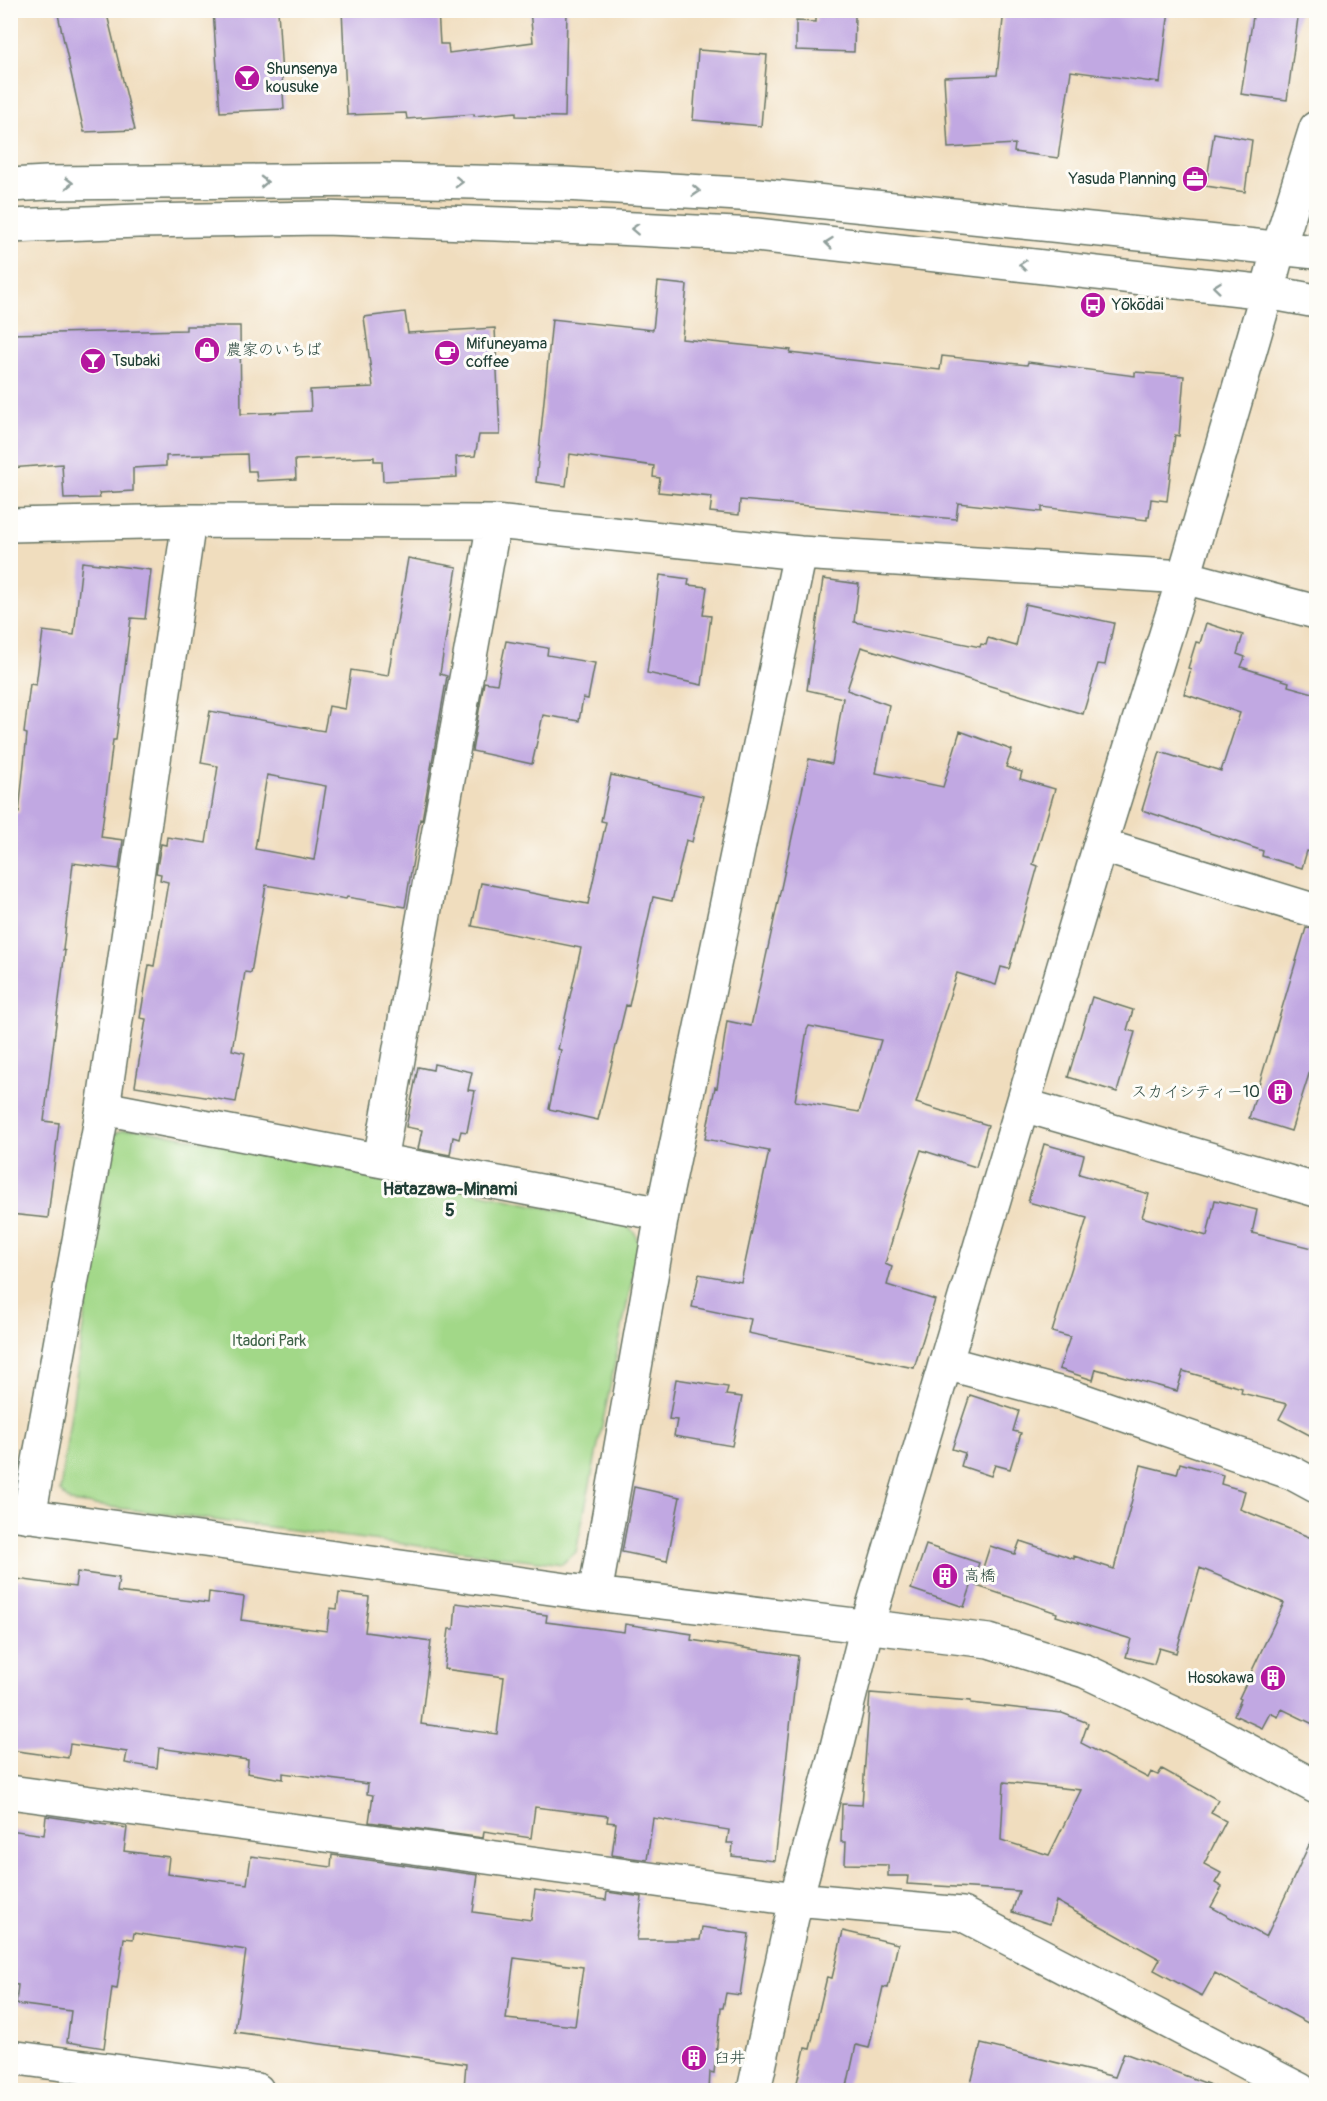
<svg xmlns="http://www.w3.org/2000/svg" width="1327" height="2101" font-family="Pangolin,'Klee One',sans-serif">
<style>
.green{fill:#a2d888;stroke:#608a5e;stroke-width:1.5}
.building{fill:#c1a8e2;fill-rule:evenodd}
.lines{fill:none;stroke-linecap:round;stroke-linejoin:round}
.minor-casing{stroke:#687564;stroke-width:36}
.minor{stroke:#fff;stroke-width:33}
.oneway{stroke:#8f9e9a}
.labels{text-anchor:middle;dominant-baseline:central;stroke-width:6;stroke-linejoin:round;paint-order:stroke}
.poi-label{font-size:16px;fill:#1f3d34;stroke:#fdfcf7;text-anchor:start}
.park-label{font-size:16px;fill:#406449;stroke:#fdfcf7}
.neighbourhood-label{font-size:18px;font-weight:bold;fill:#1f3d34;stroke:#fdfcf7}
</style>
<rect width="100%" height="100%" fill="#fdfcf7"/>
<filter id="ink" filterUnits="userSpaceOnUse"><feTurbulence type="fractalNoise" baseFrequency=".0167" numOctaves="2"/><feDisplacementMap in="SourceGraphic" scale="12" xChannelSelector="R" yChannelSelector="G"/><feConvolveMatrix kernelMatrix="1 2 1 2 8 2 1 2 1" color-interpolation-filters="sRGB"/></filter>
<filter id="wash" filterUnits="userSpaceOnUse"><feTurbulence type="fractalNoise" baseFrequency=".008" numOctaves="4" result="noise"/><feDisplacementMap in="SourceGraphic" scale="24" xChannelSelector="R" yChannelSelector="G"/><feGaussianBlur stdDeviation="1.35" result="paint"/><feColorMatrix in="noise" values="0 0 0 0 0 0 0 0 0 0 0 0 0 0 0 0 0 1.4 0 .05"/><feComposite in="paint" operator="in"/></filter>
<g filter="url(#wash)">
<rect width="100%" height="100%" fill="#f0ddbe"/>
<path class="green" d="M139 1129 442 1185 626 1225 635 1233 639 1246 576 1552 562 1564 70 1502 60 1491 110 1136 123 1130Z"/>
<g id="blocks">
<path class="building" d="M57 10H106L135 130 84 132Z
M213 10H278L284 109 220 112Z
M342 10H438L440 44H448L449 53 533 42 530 10H567L565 117 516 116V112L474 116V114L407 119 406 113 347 115Z
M1004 10H1042L1072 14 1073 10H1169L1160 83 1071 71 1058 158 1014 152 1015 144 948 148 944 77 997 75Z
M1254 10H1299L1287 100 1241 94Z
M816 15H855L854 52 796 50V21L816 22Z
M698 50 767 55 761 126 693 120Z
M1214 133 1252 140 1245 192 1206 186Z
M658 282 687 285 682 339 791 350 790 353 940 370 942 356 1027 365 1028 362 1135 376V372L1184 376 1179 436 1175 435 1167 501 1151 499 1149 517H1147V520L1042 507V512L958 503 956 519 740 500 739 515 710 512 712 497 658 492 660 478 653 477 654 466 570 454 566 486 536 482 552 319 653 330Z
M405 312 408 333 495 328 500 435H479L475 456 456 457 457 477 383 481 382 461H374V457L295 460 296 479 257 481 256 471H248L247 454 166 456V466L133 468V491L99 493 100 498 64 499 62 464 10 468V334L186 330V326H240L241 414 311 411 310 390 373 387 364 317Z
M408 558 457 567 440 674 447 676 422 820 420 819 405 907 347 897 346 899 266 885 251 973 245 972 232 1050 245 1053 236 1102 135 1086 146 1019 140 1018 149 965 154 966 168 882 160 880 161 874 156 873 161 844 166 845 167 837 206 843 218 766 201 763 210 711 324 731 329 706 345 709 351 670 388 676ZM267 775 326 786 314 860 255 849Z
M82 562 151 570 145 619 131 618 116 740H113L101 837 123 840 119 869 73 863 63 950 65 951 44 1121 59 1123 48 1218 10 1214V833L13 812 19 813 27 734 24 733 30 684 36 685 43 631 74 635Z
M660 575 689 579 688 585 707 587 703 615 711 616 702 685 647 673Z
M823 579 859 584 854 622 980 647 981 644 986 645 988 638 1016 646 1025 604 1114 623 1105 665 1098 664 1083 714 861 647 847 690 889 705 876 773 943 787 960 731 1012 750 1006 767 1022 772 1020 779 1055 789 1033 864 1038 866 1009 969 1001 967 996 985 957 973 916 1103 988 1125 976 1167 921 1150 903 1203 885 1264 892 1267 887 1285 935 1300 914 1368 748 1333 751 1319 692 1307 699 1274 741 1282 769 1151 705 1139 715 1087 717 1088 727 1021 751 1026 809 759 832 764 843 698 807 690ZM809 1026 881 1040 859 1112 795 1101 807 1030Z
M1206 623 1243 635 1237 654 1245 657 1241 667 1289 682 1288 686 1317 694V853L1307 851 1302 868 1262 856 1263 851 1142 810 1160 752 1221 771 1240 713 1184 694 1191 669 1188 668 1196 642 1200 643Z
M506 641 548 648 547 655 595 663 588 699 583 698 579 721 543 715 532 764 472 751 484 682 497 684Z
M611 775 703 796 692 842 686 840 672 901 653 897 629 1006 626 1005 598 1120 549 1109 561 1050 558 1049 581 948 472 926 481 883 588 904 606 822 601 821Z
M1306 928 1317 929V1049L1291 1131 1249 1118Z
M1092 997 1133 1010 1127 1030 1135 1032 1117 1092 1068 1077Z
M434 1064 472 1072 468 1090 475 1091 467 1132 461 1131 459 1139 453 1137 450 1155 418 1149 422 1130 406 1127 418 1067 433 1070Z
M1044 1144 1084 1155 1079 1174 1149 1194 1142 1217 1207 1236 1215 1200 1257 1210 1252 1233 1317 1249V1439L1279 1419 1287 1404 1241 1393 1242 1388 1183 1371 1177 1391 1096 1369 1093 1380 1059 1369 1070 1337 1052 1332 1087 1218 1028 1202Z
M676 1379 728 1387 726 1395 742 1397 732 1446 674 1436 677 1420 669 1419Z
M970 1395 1019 1411 1013 1431 1021 1433 1010 1469 995 1465 991 1476 961 1466 965 1453 952 1449Z
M1180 1463 1223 1475 1221 1484 1245 1491 1240 1509 1314 1539 1317 1534V1726L1282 1709 1278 1717 1270 1713 1262 1728 1234 1715 1241 1699 1239 1698 1284 1603 1200 1568 1176 1653 1159 1648 1154 1664 1126 1657 1131 1639 1056 1616 1057 1613 977 1586 990 1546 1015 1554 1020 1541 1074 1559V1556L1114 1569 1141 1465 1177 1474Z
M634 1487 680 1497 667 1561 622 1552Z
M926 1545 979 1563 964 1607 911 1589Z
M77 1572 119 1578 117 1592 208 1603 209 1592 244 1597 241 1620 327 1631 330 1608 337 1609 339 1593 369 1597 365 1632 431 1641 421 1724 497 1734 504 1677 444 1669 449 1629H454L456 1603 547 1615 546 1622 624 1632 625 1624 692 1634 691 1640 798 1656 775 1861 732 1856 733 1843H727L729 1830 653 1818 647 1860 612 1855 616 1823 607 1822 608 1816 535 1807 531 1838 484 1831 483 1838 369 1822 373 1795 367 1794 368 1784 283 1773V1779L247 1773 248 1760 159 1748 157 1768 125 1763 127 1752 70 1744 68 1758 10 1750V1578L75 1587Z
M870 1693 971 1701V1703L1062 1713 1088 1723 1081 1743 1148 1778 1151 1772 1158 1775 1162 1769 1218 1800 1211 1813 1226 1821 1204 1864 1221 1873 1215 1883 1222 1887 1211 1907 1266 1937 1317 1828V2028L1215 1973 1202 1996 1154 1970 1160 1959 1056 1901 1050 1924 1012 1912 1019 1891 907 1884 908 1876H888V1865L845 1864 846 1842H841L842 1804 862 1805ZM1004 1782 1081 1790 1049 1855 1001 1840Z
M46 1816 127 1828 124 1851 169 1857 167 1874 247 1884 251 1856 331 1867 332 1855 478 1875 473 1912 531 1920 535 1890 606 1900 607 1892 642 1897 637 1940H700L702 1927 749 1934 740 1995 726 1993 723 2008H721L714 2073 710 2072 709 2091H509L464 2087 466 2064 235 2032 246 1950 134 1933 133 1939 124 1938 117 1989 112 1988 104 2048 67 2042 71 2011 16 2004 18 1985 10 1984V1830L44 1835ZM514 1958 583 1967 575 2026 506 2019Z
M843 1931 898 1944 888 1988 883 1987 869 2048 856 2045 846 2091H795L805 2048 810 2049 827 1977 832 1978Z
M981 2044 1115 2077 1124 2053 1216 2087 1215 2091H969Z"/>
</g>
</g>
<g filter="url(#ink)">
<use href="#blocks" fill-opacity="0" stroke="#687564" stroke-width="1.5"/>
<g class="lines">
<g class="minor-casing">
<path id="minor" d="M10 185 47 183 385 180 565 184 757 195 1316 252
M10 226 138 221 324 218 615 228 756 235 1267 292 1316 301
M10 525 189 521 494 522 800 553 1184 577 1316 612
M1100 845 1316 911
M1023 1105 1316 1190
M103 1108 662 1214
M380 1160 494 522
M946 1363 1073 1397 1292 1473 1316 1486
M10 1513 595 1594 989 1641 1085 1671 1206 1728 1316 1787
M29 1516 103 1108 189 521
M595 1594 662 1214 800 553
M10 1792 796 1899 962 1914 1300 2090
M10 2057 257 2090
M754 2090 796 1899 835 1755 867 1626 1100 845 1184 577 1267 292 1279 247 1316 128"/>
</g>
<use href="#minor" class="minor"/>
</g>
<defs><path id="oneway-chevron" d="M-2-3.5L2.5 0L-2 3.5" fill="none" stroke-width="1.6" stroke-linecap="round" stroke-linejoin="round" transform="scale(1.5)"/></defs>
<g class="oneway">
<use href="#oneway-chevron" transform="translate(264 182) rotate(-1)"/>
<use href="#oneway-chevron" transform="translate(459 182) rotate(2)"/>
<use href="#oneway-chevron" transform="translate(69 183)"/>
<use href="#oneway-chevron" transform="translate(696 191) rotate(3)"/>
<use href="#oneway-chevron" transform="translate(635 229) rotate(-177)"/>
<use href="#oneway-chevron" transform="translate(829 243) rotate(-174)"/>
<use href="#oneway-chevron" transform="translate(1023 265) rotate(-174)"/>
<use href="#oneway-chevron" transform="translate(1217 287) rotate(-174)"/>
</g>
</g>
<defs>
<g id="bar-disc" transform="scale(1.35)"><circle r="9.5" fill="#b5179e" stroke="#fdfcf7"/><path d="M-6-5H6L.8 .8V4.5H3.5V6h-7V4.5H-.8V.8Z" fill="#fff"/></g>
<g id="office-disc" transform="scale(1.35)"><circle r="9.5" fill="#b5179e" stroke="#fdfcf7"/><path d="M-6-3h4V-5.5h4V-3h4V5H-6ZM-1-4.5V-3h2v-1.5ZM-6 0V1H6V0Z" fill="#fff"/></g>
<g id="bus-disc" transform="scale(1.35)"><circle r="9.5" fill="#b5179e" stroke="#fdfcf7"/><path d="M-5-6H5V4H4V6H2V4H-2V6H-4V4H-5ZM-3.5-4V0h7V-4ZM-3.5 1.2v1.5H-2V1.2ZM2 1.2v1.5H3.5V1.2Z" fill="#fff"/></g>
<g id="shop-disc" transform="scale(1.35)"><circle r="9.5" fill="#b5179e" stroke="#fdfcf7"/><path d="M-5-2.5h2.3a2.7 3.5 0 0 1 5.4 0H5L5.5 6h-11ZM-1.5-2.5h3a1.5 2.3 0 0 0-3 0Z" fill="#fff"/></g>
<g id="cafe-disc" transform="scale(1.35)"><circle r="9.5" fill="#b5179e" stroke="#fdfcf7"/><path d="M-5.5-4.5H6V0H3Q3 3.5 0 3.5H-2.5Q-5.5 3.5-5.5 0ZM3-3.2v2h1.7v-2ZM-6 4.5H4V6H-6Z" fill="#fff"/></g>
<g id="building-disc" transform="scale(1.35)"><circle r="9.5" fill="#b5179e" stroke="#fdfcf7"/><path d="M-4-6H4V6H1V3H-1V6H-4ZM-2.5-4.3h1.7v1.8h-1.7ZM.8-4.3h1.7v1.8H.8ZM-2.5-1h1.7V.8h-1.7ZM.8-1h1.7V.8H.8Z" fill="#fff"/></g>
</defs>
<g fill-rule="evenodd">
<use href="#bar-disc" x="247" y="78"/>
<use href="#office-disc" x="1195" y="179"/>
<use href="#bus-disc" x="1093" y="305"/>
<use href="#shop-disc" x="207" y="350"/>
<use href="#cafe-disc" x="447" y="353"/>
<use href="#bar-disc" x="93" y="361"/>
<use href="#building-disc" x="1280" y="1092"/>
<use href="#building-disc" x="945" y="1576"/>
<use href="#building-disc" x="1273" y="1678"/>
<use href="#building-disc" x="694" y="2058"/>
</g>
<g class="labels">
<g class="poi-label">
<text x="266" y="69">Shunsenya<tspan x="266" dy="18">kousuke</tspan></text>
<text x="1176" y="179" text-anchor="end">Yasuda Planning</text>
<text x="1112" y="305">Yōkōdai</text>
<text x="466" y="344">Mifuneyama<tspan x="466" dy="18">coffee</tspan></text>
<text x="226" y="350">農家のいちば</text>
<text x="112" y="361">Tsubaki</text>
<text x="1260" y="1092" text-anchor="end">スカイシティー10</text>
<text x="964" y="1576">高橋</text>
<text x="1254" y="1678" text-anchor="end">Hosokawa</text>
<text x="714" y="2058">臼井</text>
</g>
<g class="park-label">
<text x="269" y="1341">Itadori Park</text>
</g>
<g class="neighbourhood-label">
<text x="450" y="1189">Hatazawa-Minami<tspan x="450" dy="21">5</tspan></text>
</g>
</g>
<rect width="1327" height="2101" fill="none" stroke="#fdfcf7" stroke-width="36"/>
</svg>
